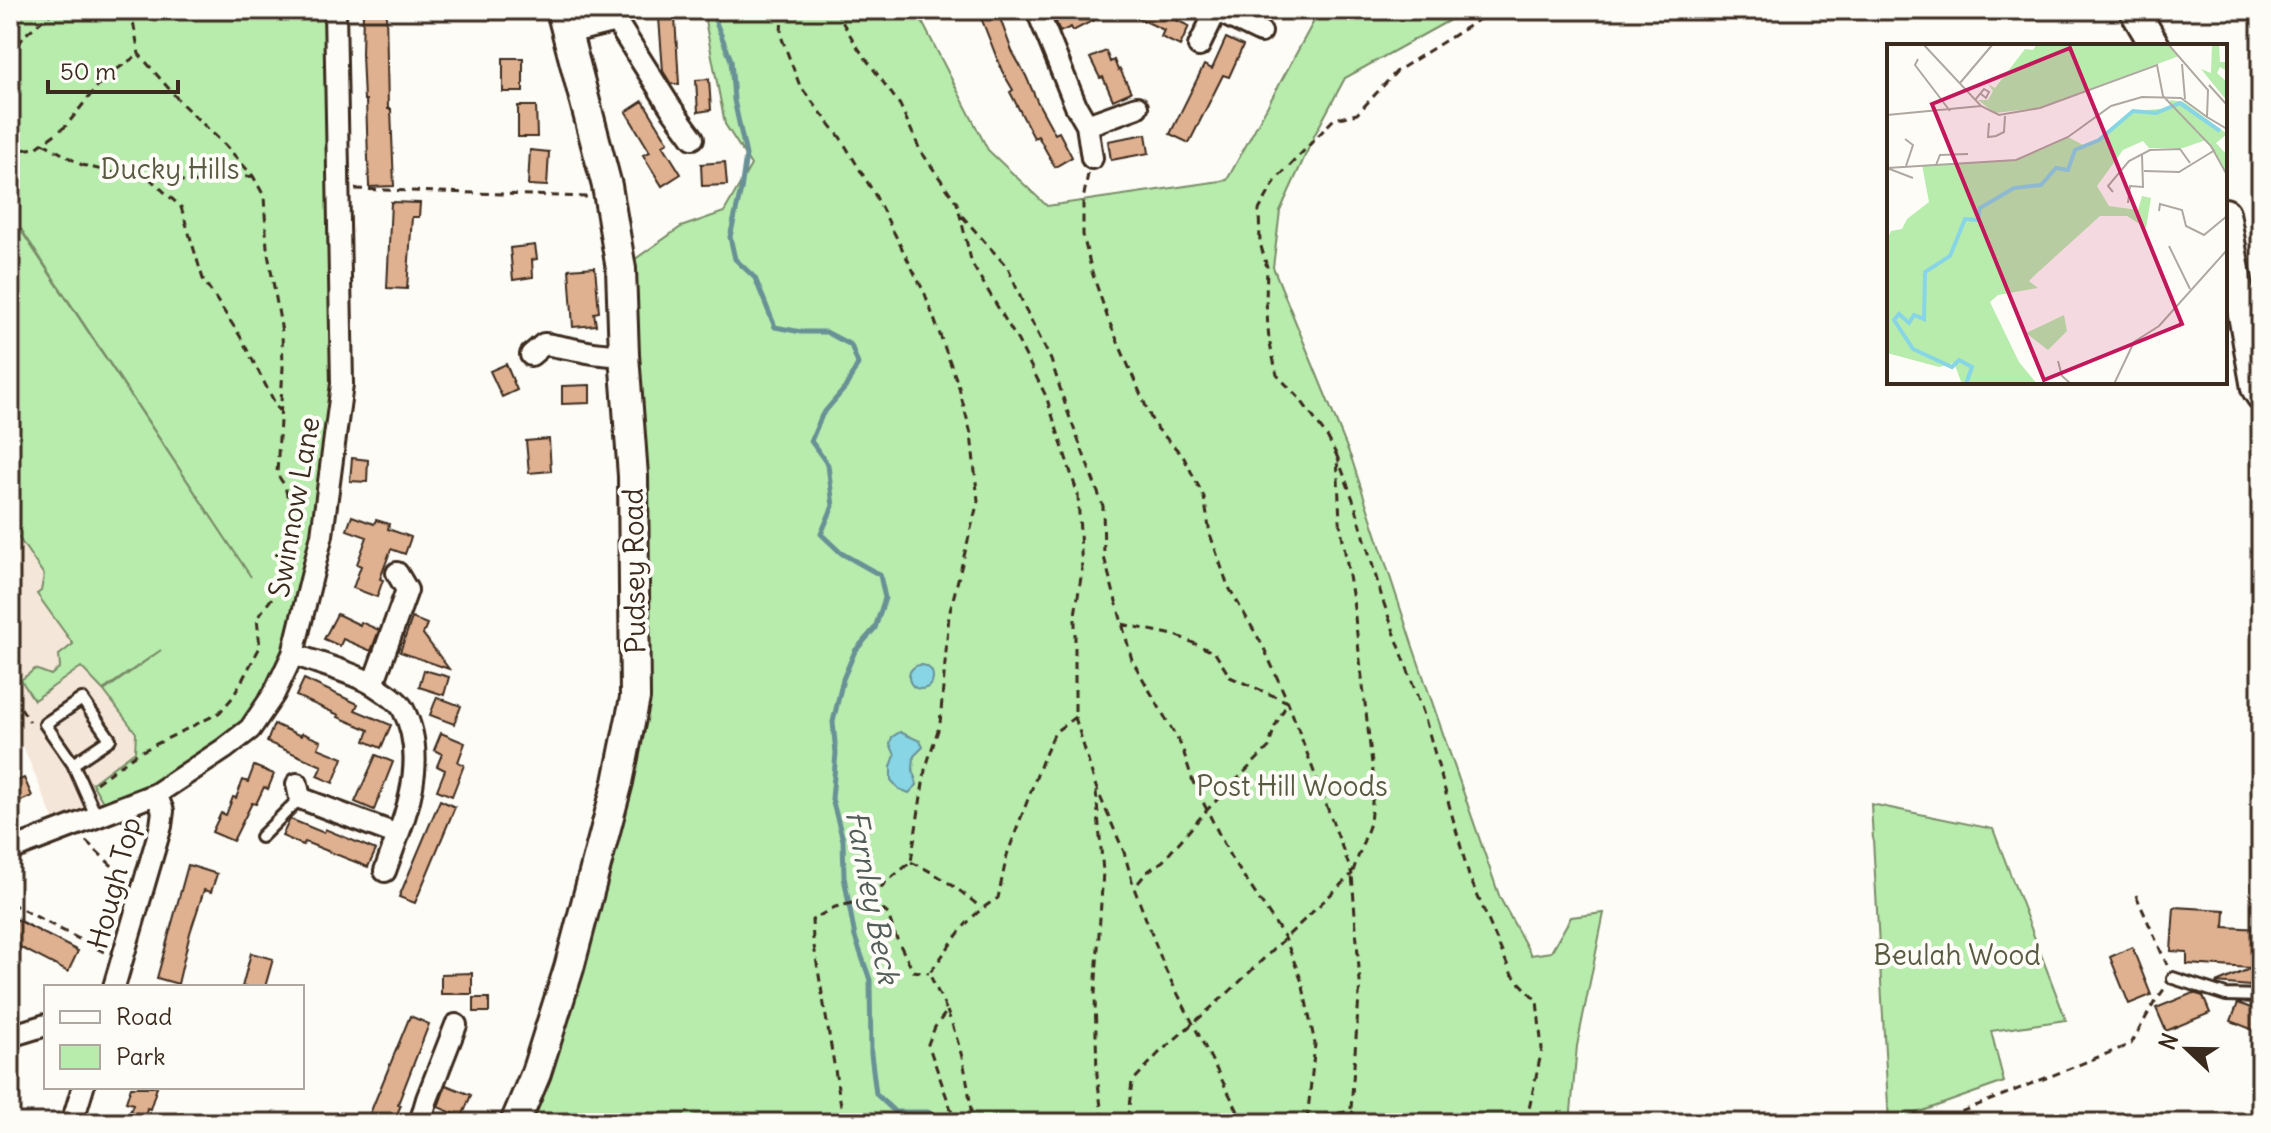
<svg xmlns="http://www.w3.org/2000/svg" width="2271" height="1133" font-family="Delius,sans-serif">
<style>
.built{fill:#f4e6d8}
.green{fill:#b7ecad;stroke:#798b66;stroke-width:2;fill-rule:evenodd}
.water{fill:#87d5e5;stroke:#699195;stroke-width:2}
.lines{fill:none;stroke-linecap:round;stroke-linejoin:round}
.stream{stroke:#699195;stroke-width:5}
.building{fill:#dfb190;stroke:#3b2a1e;stroke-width:2}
.lane-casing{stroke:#3b2a1e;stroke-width:16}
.street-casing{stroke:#3b2a1e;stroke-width:26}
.secondary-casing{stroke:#3b2a1e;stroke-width:34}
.path{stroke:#3b2a1e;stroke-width:3;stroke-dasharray:8 6;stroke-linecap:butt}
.lane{stroke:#fdfcf7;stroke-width:10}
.street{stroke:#fdfcf7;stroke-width:20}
.secondary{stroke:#fdfcf7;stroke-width:28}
.labels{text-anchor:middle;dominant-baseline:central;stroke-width:8;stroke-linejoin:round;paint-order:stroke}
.park-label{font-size:28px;fill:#5a5a42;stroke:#fdfcf7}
.street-label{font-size:28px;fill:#3b2a1e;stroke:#fdfcf7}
.water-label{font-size:30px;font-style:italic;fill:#525d5a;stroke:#fdfcf7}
.inset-river{fill:none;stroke:#87d5e5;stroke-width:4}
.inset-road{fill:none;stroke:#afa8a0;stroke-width:2}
.view{fill:#c2185b;fill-opacity:0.15;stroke:#c2185b;stroke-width:4}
.inset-edge{fill:none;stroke:#3b2a1e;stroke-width:4}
</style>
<rect width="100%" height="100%" fill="#fdfcf7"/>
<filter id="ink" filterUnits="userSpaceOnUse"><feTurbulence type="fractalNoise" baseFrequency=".0125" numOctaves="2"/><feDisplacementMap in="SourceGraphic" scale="16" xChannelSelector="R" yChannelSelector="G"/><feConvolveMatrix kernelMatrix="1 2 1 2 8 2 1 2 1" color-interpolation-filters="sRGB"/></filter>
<g filter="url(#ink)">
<path class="built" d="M10 229 20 230 251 577 223 606 103 690 136 735 133 753 91 782 102 804 53 819 23 746 10 752Z"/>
<path class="green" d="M10 10H327L330 346 332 391 323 470 305 575 284 649 266 691 248 718 182 773 103 802 92 783 135 751 136 733 104 691 161 650 103 690 81 667 34 700 21 680 35 669 51 675 60 667 59 655 73 644 37 594 41 591 44 575 10 525V229H18L10 228ZM20 229H21L251 577Z
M703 10H916L988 150 1047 206 1227 180 1320 10H1468L1345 78 1315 134 1280 211 1273 267 1352 460 1413 647 1500 898 1531 955 1551 952 1571 917 1604 913 1577 1046 1570 1123H515L635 698 621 269 681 227 724 212 751 165 725 124Z
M1871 804 1993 829 2066 1020 1991 1031 2004 1082 1889 1123Z"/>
<path class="water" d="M909 677a12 12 0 1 1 24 0a12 12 0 1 1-24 0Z
M900 732 920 741 923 747 914 756 913 770 917 785 909 793 899 789 891 780V767L895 755 890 744 892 737Z"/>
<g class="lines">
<path class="stream" d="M711 10 731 60 734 100 746 155 741 190 730 237 735 259 755 278 775 327 801 332H826L851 345 858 364 845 388 822 415 811 441 828 465 833 506 821 534 841 553 880 575 885 598 875 628 855 651 843 679 833 722 836 753 832 799 843 840 844 877 855 937 870 980 871 1054 876 1094 895 1112H928L945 1123"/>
</g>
<path class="building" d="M363 10H386L388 109H391L394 186 369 187 366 100H364L362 54Z
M978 10H997L1012 51 1026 76 1037 101 1055 134 1059 132 1072 157 1055 167 1038 136 1034 138 1010 92 1013 90 1002 71Z
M1061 10H1113L1073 31 1071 27 1060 32 1053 14Z
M1121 10H1163L1161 13 1189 26 1180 46 1161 37 1164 30Z
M675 17 679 84H671L663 71 659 18Z
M1226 38 1243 46 1229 77 1223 75 1189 143 1170 134 1204 65 1212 69Z
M1106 51 1110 62 1114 60 1118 70 1120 69 1131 92 1113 100 1103 77 1100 78 1090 58Z
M503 58H523V92H503Z
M709 79 711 110 698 112 696 80Z
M643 101 668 142 663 145 681 174 662 186 643 155 650 152 626 112Z
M518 106H536L537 137H518Z
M1146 134 1149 153 1111 160 1108 141Z
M530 150 549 152 547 186 528 185Z
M725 162 727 185 702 186 701 164Z
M391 202 420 203 419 217H412L407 289 387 288Z
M535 245 537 259 532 260 533 277 513 280 510 248Z
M595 267 599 312 594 313 596 325 573 327 569 269Z
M506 364 517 390 502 397 490 371Z
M590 385V403L562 404V386Z
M549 439 551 471 529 473 526 441Z
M352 458 368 460 367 482 350 481Z
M352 516 374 524 376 520 389 524 388 529 411 537 405 554 391 549 380 579 383 580 377 597 353 588 361 566 357 564 367 537 347 530Z
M337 614 360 625 361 622 379 630 371 651 343 639 340 646 324 639Z
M412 618 427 624 423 634 449 669 400 652Z
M424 670 449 677 444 695 419 687Z
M304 679 358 704 355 710 391 725 381 748 365 741 369 730 338 717 339 715 296 696Z
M437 697 461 706 454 724 430 715Z
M274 724 301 736 302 733 321 741 318 748 343 758 333 783 317 776 322 766 267 742Z
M441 733 465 743 458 762 464 765 452 796 437 790 445 770 437 766 442 754 434 750Z
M376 755 393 762 374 810 355 802Z
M254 766 274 774 268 789 264 787 256 804 252 803 233 841 212 832 221 813 226 815 233 797 236 798 243 780 248 782Z
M24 778 32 796 10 806V784Z
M440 800 455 807 415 903 399 897Z
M290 819 324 833 325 829 376 850 368 867 305 842 303 845 282 836Z
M188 865 217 874 211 892 204 890 190 933 178 984 157 978Z
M2174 907 2225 910 2224 927 2261 929V987L2216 983 2252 968 2187 964V952L2171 951Z
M10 916 78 951 68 972 10 942Z
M2132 947 2151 995 2129 1004 2110 957Z
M251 953 273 959 265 987H242Z
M472 973V994H441V974Z
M2193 993 2203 996 2210 1013 2166 1031 2156 1008Z
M474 998H489V1012H474Z
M2238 1003 2261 1012V1033L2231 1021Z
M410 1016 429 1024 398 1104 401 1105 393 1123H366Z
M446 1085 471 1095 462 1117 438 1107Z
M131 1087H157L150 1109 147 1108 145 1116 130 1112 133 1104 126 1102Z"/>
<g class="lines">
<g class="lane-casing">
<path id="lane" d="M73 764 110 739 82 699 45 724 73 764 97 818
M261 837 300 798
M2173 978 2226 995 2261 996"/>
</g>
<g class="street-casing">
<path id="street" d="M621 10 616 21 671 108 693 138
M1037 10 1076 106 1087 125 1137 107
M1215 10 1261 32
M567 33 616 21
M1199 46 1216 11
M1087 125 1092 158
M531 355 544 344C573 348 596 356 624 355
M293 654C316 663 355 673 374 685 383 691 398 700 403 709 424 749 413 796 398 835L300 798 297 784
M373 684 407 590 397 573
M10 850 156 794 224 749 250 729 274 694 293 654 322 535 342 384 335 10
M385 871 398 835
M114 987 161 826 163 811 156 794
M10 1036 46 1025
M72 1123 83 1087
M420 1123 427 1099 456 1025"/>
</g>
<g class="secondary-casing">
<path id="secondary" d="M2134 10 2155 46
M2225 213 2256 388 2261 396
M515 1123 536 1073 569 968 618 782 635 698 633 476 624 355 621 269 607 186 561 10"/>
</g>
<path class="path" d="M782 10 781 36 800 86 840 137 874 193 925 294 958 384 971 434 978 501 949 615 940 724 925 770 911 862 886 882 870 899 835 907 812 920 813 940 844 1123
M835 10 858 48 900 105 920 150 957 203 972 264 1018 341 1046 396 1078 495 1082 571 1075 615V717L1096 787 1124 852 1134 888 1166 971 1244 1123
M10 56 26 34 55 10
M43 143 82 165 114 173 200 183 252 176
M10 151 36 148 43 143 66 126 103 79 139 54
M1088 174 1083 200V235L1092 272 1108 319 1154 425 1183 456 1204 497 1210 534 1228 586 1263 646 1288 702 1352 874 1229 992 1159 1053 1132 1082 1127 1123
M149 178 181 207 203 279 240 336 279 411
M355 189 588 197
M962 216 1008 268 1025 308 1051 360 1067 410 1103 506 1104 557 1132 660 1182 747 1193 782 1230 856 1285 938 1302 982 1315 1044 1307 1121 1322 1116 1351 1111 1363 1123
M1337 456 1328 438 1300 399 1277 375 1269 340 1266 301 1267 267 1260 243 1259 210 1276 180 1334 119 1357 114 1397 71 1494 10
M1122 624 1178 636 1215 653 1230 677 1288 702 1274 728 1269 747 1206 811 1163 861 1147 872 1134 888
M21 708 30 722
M96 783 136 754 219 713 233 697 260 647 257 618 272 598 284 546 290 508 285 486 277 474 283 367 282 332 267 248 264 196 253 176 225 145 182 104 139 54 131 10
M1096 791 1103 872 1095 994 1097 1075 1103 1123
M86 841 127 880
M911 862C938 874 959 889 981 908
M2136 895 2167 965
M871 900 888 914 895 935 913 971 929 973
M10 903 104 952
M947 1011C962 1049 969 1082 972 1123
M959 1123 954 1118 928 1044 935 1027 947 1011 929 973C954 943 962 919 998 898L1007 855 1043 759 1055 732 1075 717
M1299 1123H1307
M1350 1123 1360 982 1352 874 1370 823 1374 781 1353 600 1340 522 1337 456 1355 505 1383 601 1424 715 1469 876 1511 973 1537 1001 1542 1049 1526 1123
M1936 1123 1948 1117 2131 1044 2154 1003 2165 988"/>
<use href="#lane" class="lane"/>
<use href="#street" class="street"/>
<use href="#secondary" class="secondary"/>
</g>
</g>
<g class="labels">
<g class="park-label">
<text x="170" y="169">Ducky Hills</text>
<text x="1292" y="786">Post Hill Woods</text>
<text x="1957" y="955">Beulah Wood</text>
</g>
<g class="street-label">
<text transform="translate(294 507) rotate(-80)">Swinnow Lane</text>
<text transform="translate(634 571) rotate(-91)">Pudsey Road</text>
<text transform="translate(114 883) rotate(-75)">Hough Top</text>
</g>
<g class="water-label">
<text transform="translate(873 897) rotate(79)">Farnley Beck</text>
</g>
</g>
<g transform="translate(1887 44)">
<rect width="340" height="340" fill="#fdfcf7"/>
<path d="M150 0H279L292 12 152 64 108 69 91 56H101L106 47 101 40 108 44 138 5 146 6ZM325 0H332L333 18H340V27L333 23 330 29 340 38V57L314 25 324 29ZM283 56 297 58 340 90 329 99 340 111V131L319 96 296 104H262L256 97 236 106 210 142 222 162 251 166 255 152 264 154 259 184 240 172H213L148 231 142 237 151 244 111 251 103 258 132 318 150 340H75L67 319 52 323 0 309V196L4 187 15 185 20 175 42 158 35 121 129 116 181 93 200 103 247 67 284 64ZM177 271 180 287 161 306 139 289Z" fill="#b7ecad"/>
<path class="inset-river" d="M79 340 85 323 72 316 65 323 26 305 7 276 12 270 22 279 27 271 37 275 38 228 63 212 78 175 91 176 93 164 127 144 154 141 169 124 181 126 188 106 212 96 246 67 269 69 293 59 333 87"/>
<path class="inset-road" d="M36 0 94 62 112 71 153 64 270 21 276 52 324 102 340 131M281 0 321 46 320 73 340 85M31 15 28 21 63 67M295 20 298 55M73 39 106 0M322 41 340 61M88 56 97 45 102 48 99 54 94 50M0 71 94 62M102 79 101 93 109 92 117 88 118 72M18 95 26 101 19 122M49 121 53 111 81 110M0 124 26 134M0 124 129 116 181 93 224 62 255 53 294 54 320 73M257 127 292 128 328 106M226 148 221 142 242 117 263 106 293 105 303 119M241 159 243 142 256 143 255 111M272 167 273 160 295 166 299 182 317 191 340 172M282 202 303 245M171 317 175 332 184 340M227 340 247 298 272 282 340 206"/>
<path class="view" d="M183 4 295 280 157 336 45 60Z"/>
<rect width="340" height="340" class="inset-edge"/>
</g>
<rect width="2271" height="1133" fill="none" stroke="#fdfcf7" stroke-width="40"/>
<rect x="20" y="20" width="2231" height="1093" fill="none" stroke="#3b2a1e" stroke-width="3" filter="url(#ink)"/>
<rect x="44" y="985" width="260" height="104" fill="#fdfcf7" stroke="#afa8a0" stroke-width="2"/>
<rect x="60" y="1011" width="40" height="12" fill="#fdfcf7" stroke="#afa8a0" stroke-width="2"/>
<text x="116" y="1025" font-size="24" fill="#3b2a1e">Road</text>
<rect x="60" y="1045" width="40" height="24" fill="#b7ecad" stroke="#afa8a0" stroke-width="2"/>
<text x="116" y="1065" font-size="24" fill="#3b2a1e">Park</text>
<g transform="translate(2187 1049) rotate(292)" stroke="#fdfcf7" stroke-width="6" paint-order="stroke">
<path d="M0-6L14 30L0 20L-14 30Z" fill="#3b2a1e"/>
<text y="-12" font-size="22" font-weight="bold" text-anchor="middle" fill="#3b2a1e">N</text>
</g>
<path d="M48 80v12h130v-12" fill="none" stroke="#3b2a1e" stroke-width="4"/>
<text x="60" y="80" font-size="24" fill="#3b2a1e" stroke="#fdfcf7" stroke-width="6" paint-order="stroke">50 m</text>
</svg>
